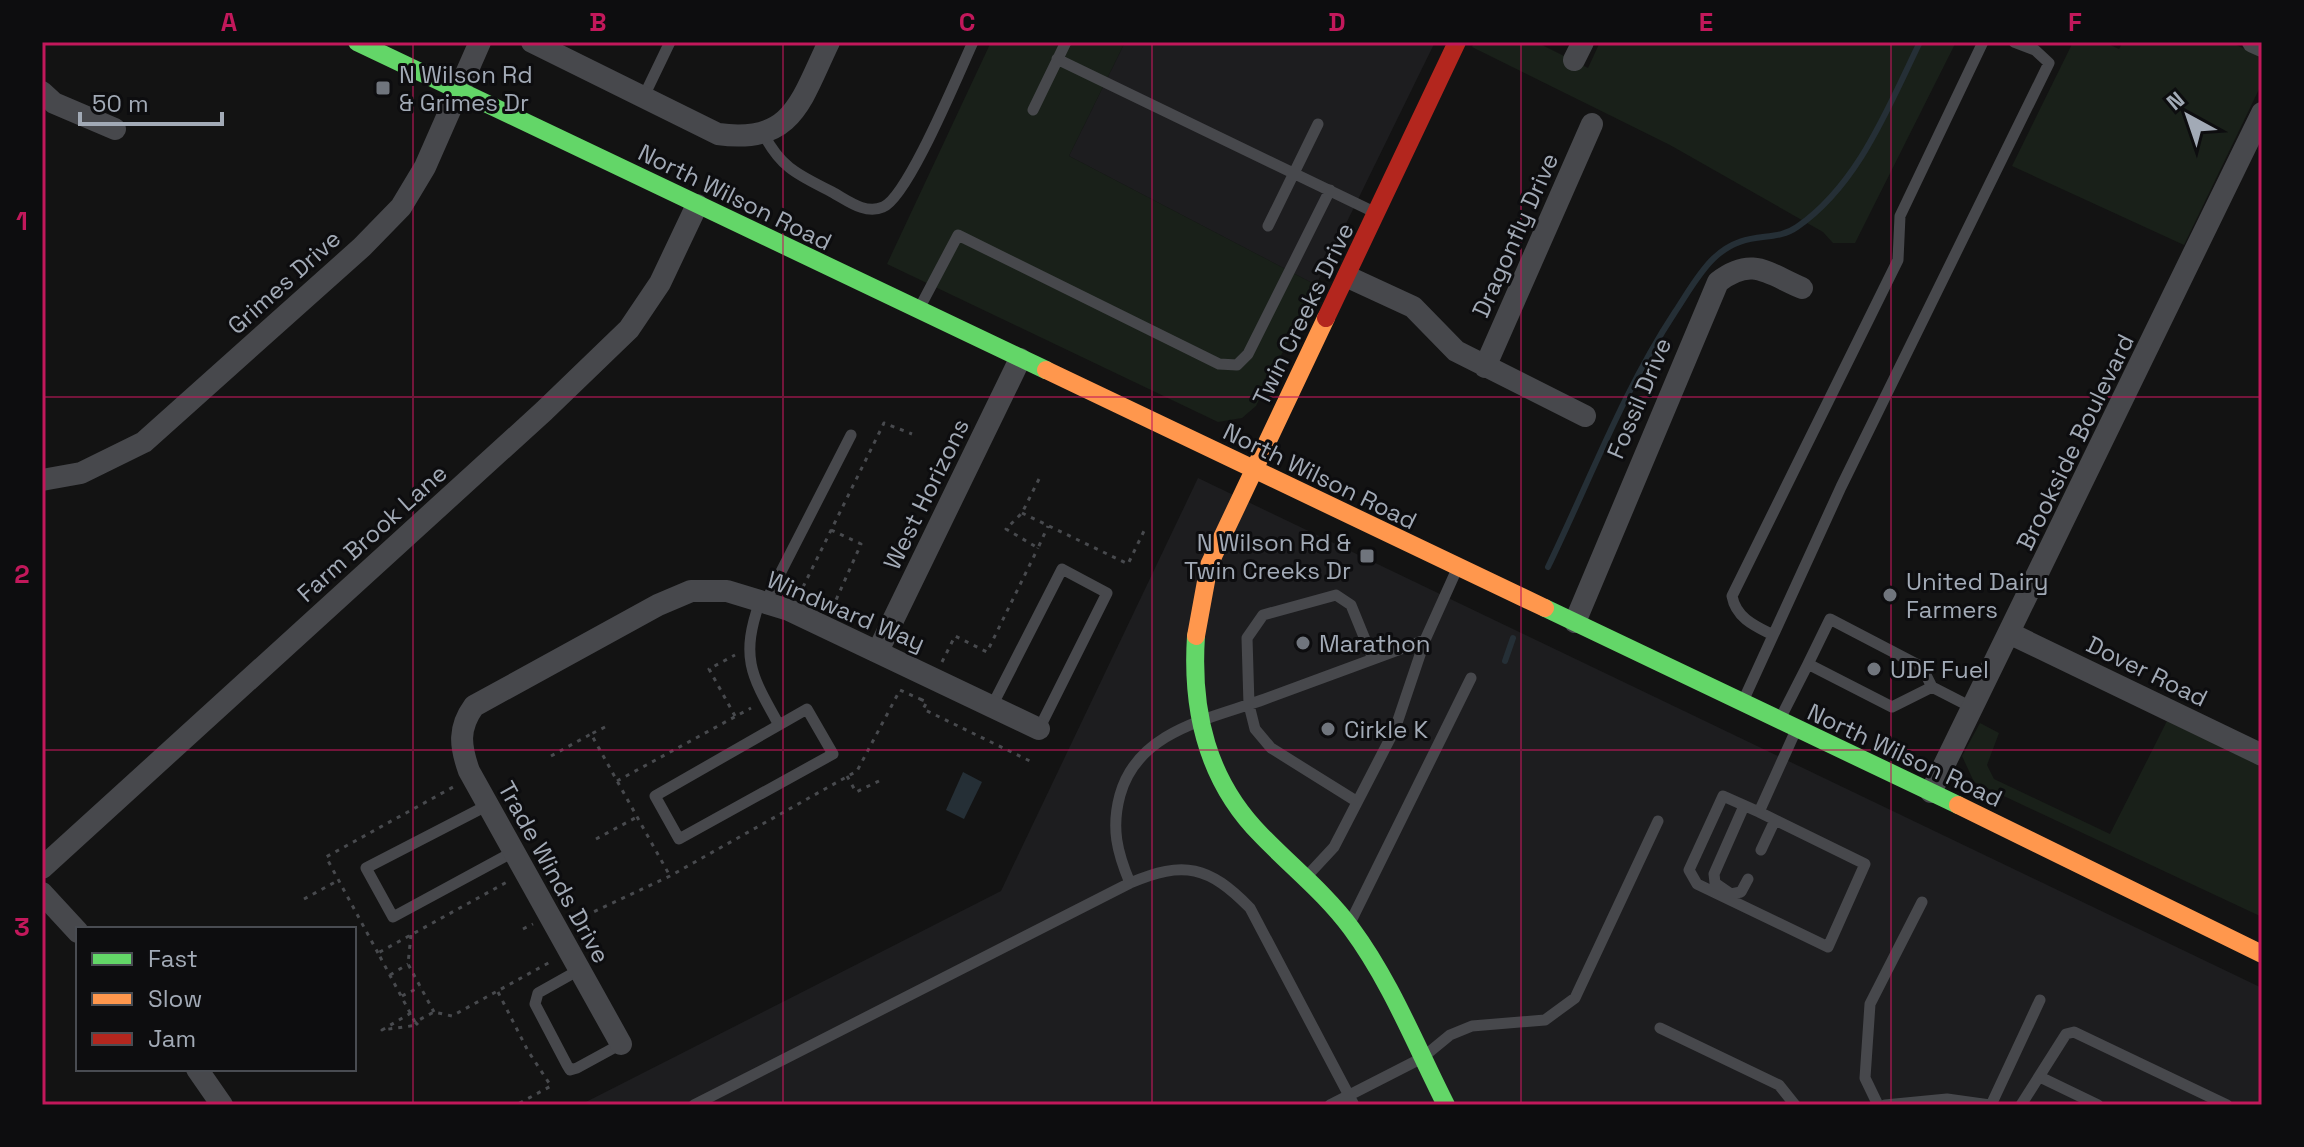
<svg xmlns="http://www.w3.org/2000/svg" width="2304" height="1147" font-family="'Space Grotesk',sans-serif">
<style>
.built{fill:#1d1d1f}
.green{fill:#192019}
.water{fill:#252f36}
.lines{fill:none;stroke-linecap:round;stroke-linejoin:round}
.stream{stroke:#252f36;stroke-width:6}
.path{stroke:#484a4e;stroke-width:3;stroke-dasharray:4 6;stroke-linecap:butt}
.lane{stroke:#47484c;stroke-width:11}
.street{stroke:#47484c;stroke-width:22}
.fast{stroke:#63d668;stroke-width:18}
.slow{stroke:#ff974d;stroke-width:18}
.jam{stroke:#b3261e;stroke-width:18}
.grid{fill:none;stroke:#c2185b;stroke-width:2;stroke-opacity:0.55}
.poi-dot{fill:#70757d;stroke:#0d0d0f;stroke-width:3}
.labels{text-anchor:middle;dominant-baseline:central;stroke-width:6;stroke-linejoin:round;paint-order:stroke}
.poi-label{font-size:24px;fill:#a2aab6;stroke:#0d0d0f;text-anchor:start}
.street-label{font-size:24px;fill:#a2aab6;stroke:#0d0d0f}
.neatline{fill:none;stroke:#c2185b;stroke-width:3}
.grid-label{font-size:26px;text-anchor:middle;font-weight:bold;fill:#c2185b}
</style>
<rect width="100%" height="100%" fill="#131313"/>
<path class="built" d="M1125 42H1435L1316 285 1069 156Z
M1198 478 2262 988V1105H580L1001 891Z"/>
<path class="green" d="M991 42H1125L1069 156 1316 285 1256 406 1242 418 1218 422 887 264Z
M1474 42H1536L1588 68 1600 42H1956L1855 243H1833L1823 232 1670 145 1472 47Z
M2073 42H2104L2119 49 2123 42H2230L2262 57V83L2184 245 2012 166Z
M2167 721 2262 767V917L1974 782 1962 756 1980 723 1999 733 1987 765 1994 779 2110 834Z"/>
<path class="water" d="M963 772 982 782 964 819 946 810Z"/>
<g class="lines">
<path class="stream" d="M1548 567C1589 482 1623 391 1675 312 1687 294 1699 272 1714 258 1746 228 1773 244 1797 227 1859 184 1888 107 1920 42
M1505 661 1513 638"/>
<path class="path" d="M1039 479 1022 513 1006 529 1038 548 1048 526
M1022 513 1128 564 1144 531
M831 530 861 544 832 609
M803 587 884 423 912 434
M942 662 955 636 987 652 1038 548
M920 699 927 702 923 709 1034 763
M735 716 709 669 735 655
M605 727 591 734 670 876
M551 756 591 734
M847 776 856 792 879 781
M617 781 751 708
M596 839 637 817
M304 899 339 880
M576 920 670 876 857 771 900 690 920 699
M523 929 533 924
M411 935 408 964 434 1012
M378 953 326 857 455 786
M390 975 408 964
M498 992 528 1051 551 1086 516 1105
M402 996 420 987
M411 1013 382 1030 418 1025 415 1022 434 1012 452 1016 552 961
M415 1022 378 953 507 882"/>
<path class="lane" d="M1057 59 1374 212
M644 96 670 42
M1033 110 1066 42
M764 135C782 169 799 175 832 192 847 200 865 215 883 207 908 197 959 72 973 42
M1268 226 1318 124
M920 307 958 235 1219 364 1237 365 1248 354 1330 190
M760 601C740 658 751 675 779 725L807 709 833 754 679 839 655 796 779 725
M765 603 851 435
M1773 635C1755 626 1736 618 1732 596L1898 260 1900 216 1983 42
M1808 664 1830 619 1922 667 1932 687
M1744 699 1841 487 2049 63 2035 50 2014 42
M992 706 1062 569 1107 593 1039 729
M1781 717 1808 664 1892 707 1932 687 1973 708
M1356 801 1271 748 1255 729 1249 705 1247 638 1263 615 1336 595 1351 605 1373 659
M488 805 366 868 393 917 513 852
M1744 806 1714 874 1715 883 1731 894 1741 892 1748 879
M1759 812 1723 796 1689 870 1697 884 1828 947 1865 864 1759 812 1796 730
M1761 850 1775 820
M1308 875 1334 847 1395 729 1425 640 1457 569
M1130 883C1117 852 1111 828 1120 795 1138 730 1210 719 1265 699 1318 679 1372 660 1425 640
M1351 921 1471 678
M579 970 538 993 535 1004 567 1065 570 1070 577 1068 621 1044
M1660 1028 1779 1085 1795 1105
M2040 1077 2098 1105
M694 1105 1130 883C1184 860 1209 866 1250 908L1354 1105
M1330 1105 1422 1058 1450 1035 1472 1026 1545 1020 1575 998 1658 821
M1878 1105 1865 1078 1870 1004 1922 902
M1885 1105 1947 1099 1990 1105
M1991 1105 2040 1000
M2021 1105 2066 1034 2074 1032 2227 1105"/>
<path class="street" d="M532 42 718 134C793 145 801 100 829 42
M2253 42 2262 46
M1574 60 1583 42
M42 92 54 103 115 129
M1348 277 1413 307 1456 351 1585 416
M1485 367 1592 124
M42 480 81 473 144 442 362 247 401 207 425 167 480 42
M1575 622 1718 282C1752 256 1767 273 1802 288
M2009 633 2262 755
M878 651 1020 359
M1931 792 2262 113
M42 868 544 411 629 329 660 283 697 205
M42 893 78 932
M621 1044 469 771C460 746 458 728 474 706L658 605 691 591H727L789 610 1039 729
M197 1069 222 1105"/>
<path class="fast" d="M357 42 1046 370
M1545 608 1958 805
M1196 636C1191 712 1207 781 1262 836 1292 867 1326 894 1351 928 1391 982 1416 1046 1446 1105"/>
<path class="slow" d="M1046 370 1545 608
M1196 636 1209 565 1326 318
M1958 805 2262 954"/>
<path class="jam" d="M1326 318 1457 42"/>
</g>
<path class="grid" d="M413 42V1105M783 42V1105M1152 42V1105M1521 42V1105M1891 42V1105M42 397H2262M42 750H2262"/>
<g class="poi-dot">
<rect x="375" y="80" width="16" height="16" rx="4"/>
<rect x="1359" y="548" width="16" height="16" rx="4"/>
<circle cx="1890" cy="595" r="8"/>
<circle cx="1303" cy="643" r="8"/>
<circle cx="1874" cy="669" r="8"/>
<circle cx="1328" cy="729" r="8"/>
</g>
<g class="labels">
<g class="poi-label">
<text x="399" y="74">N Wilson Rd<tspan x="399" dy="28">&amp; Grimes Dr</tspan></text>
<text x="1351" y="542" text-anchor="end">N Wilson Rd &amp;<tspan x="1351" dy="28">Twin Creeks Dr</tspan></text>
<text x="1906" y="581">United Dairy<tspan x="1906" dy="28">Farmers</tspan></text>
<text x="1319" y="643">Marathon</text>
<text x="1890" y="669">UDF Fuel</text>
<text x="1344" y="729">Cirkle K</text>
</g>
<g class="street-label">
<text transform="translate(735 197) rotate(26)">North Wilson Road</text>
<text transform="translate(1515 235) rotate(-66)">Dragonfly Drive</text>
<text transform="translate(284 282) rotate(-42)">Grimes Drive</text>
<text transform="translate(1303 314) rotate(-64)">Twin Creeks Drive</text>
<text transform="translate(1639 398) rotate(-67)">Fossil Drive</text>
<text transform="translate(2075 442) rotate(-64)">Brookside Boulevard</text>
<text transform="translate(1320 476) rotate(26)">North Wilson Road</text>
<text transform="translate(926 494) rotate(-64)">West Horizons</text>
<text transform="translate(372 533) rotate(-42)">Farm Brook Lane</text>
<text transform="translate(846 611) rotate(23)">Windward Way</text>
<text transform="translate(2147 671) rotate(26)">Dover Road</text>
<text transform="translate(1905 755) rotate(25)">North Wilson Road</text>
<text transform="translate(554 872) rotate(61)">Trade Winds Drive</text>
</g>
</g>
<rect width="2304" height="1147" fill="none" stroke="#0d0d0f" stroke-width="88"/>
<rect x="76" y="927" width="280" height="144" fill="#0d0d0f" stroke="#494c52" stroke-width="2"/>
<rect x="92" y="953" width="40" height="12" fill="#63d668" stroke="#494c52" stroke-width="2"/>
<text x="148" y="967" font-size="24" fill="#a2aab6">Fast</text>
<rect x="92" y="993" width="40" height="12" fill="#ff974d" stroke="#494c52" stroke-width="2"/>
<text x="148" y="1007" font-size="24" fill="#a2aab6">Slow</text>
<rect x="92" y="1033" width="40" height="12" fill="#b3261e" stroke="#494c52" stroke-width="2"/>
<text x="148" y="1047" font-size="24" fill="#a2aab6">Jam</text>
<g transform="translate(2188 116) rotate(320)" stroke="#0d0d0f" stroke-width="6" paint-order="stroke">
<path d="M0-6L14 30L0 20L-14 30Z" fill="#a2aab6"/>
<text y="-12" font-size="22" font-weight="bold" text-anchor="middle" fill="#a2aab6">N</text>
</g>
<path d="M80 112v12h142v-12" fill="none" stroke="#a2aab6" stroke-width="4"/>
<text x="92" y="112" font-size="24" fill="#a2aab6" stroke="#0d0d0f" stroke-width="6" paint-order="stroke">50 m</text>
<rect x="44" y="44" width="2216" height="1059" class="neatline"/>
<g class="grid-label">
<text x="229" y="31">A</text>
<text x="598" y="31">B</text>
<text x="967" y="31">C</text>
<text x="1337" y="31">D</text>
<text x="1706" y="31">E</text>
<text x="2075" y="31">F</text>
<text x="22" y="230">1</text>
<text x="22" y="583">2</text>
<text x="22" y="936">3</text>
</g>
</svg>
